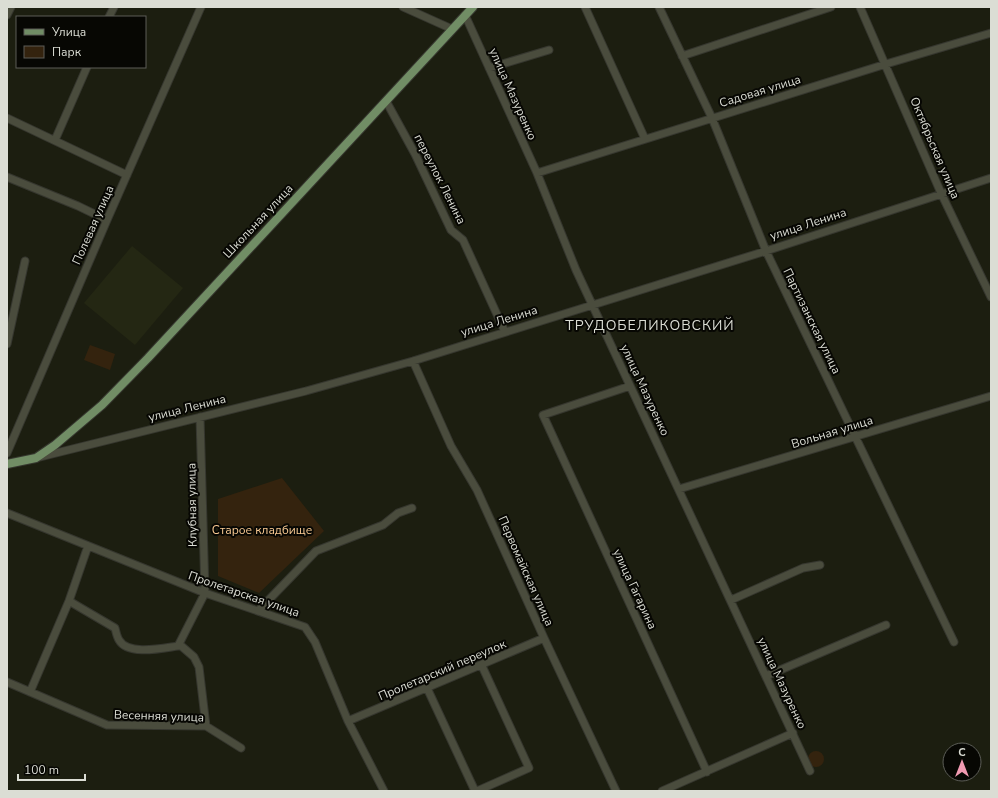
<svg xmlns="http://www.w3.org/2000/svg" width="998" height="798" font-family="'Nunito Sans',sans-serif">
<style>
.built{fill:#242713}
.green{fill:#34230e}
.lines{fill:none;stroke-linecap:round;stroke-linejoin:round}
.minor-casing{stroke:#36372f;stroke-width:9}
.major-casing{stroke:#36372f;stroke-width:10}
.minor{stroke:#4a4c3d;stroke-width:7}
.major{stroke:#718d65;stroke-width:8}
.labels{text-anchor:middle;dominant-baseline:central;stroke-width:4;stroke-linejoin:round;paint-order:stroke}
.street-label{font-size:12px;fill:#dbddd4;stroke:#070703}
.park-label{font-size:12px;fill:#f9ca93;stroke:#070703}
.quarter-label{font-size:14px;letter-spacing:1px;fill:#dbddd4;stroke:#070703}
</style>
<rect width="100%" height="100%" fill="#1c1e10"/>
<path class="built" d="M132 246 183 288 135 345 84 303Z"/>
<path class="green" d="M90 345 115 354 110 370 84 360Z
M282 478 324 531 259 593 218 576V499Z
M808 759a8 8 0 1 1 16 0a8 8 0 1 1-16 0Z"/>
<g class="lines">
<g class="minor-casing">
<path id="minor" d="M403 7 452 29
M585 7 645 139
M659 7 712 118 766 251 954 642
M860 7 941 193 991 297
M7 15 11 7
M465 15 537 173 576 270 810 771
M109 17 114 7
M682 56 831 7
M489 68 549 50
M386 101 415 154 451 230 463 240 505 332
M7 118 127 175
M55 140 87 67
M537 173 886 64 991 33
M7 177 78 206 107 220
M7 344 25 261
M413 361 451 446 477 490 544 638 616 791
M630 386 543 415 707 772
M200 417 205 593 179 644 194 657 199 667 206 726
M7 453 107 220 201 7
M40 457 306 391 413 361 766 251 991 178
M679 489 991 396
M7 513 205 593 305 627 315 642 348 721 384 791
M731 600 803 568 820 565
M69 601 115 628C116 632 117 637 119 640 128 656 163 648 178 646L179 644
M258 611 316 551 383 525 398 513 412 508
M766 676 886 625
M7 682 107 725 206 726 241 748
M427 688 475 791
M30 692 69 601 88 546
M348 721 544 638
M477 791 529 768 482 666
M662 791 793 733"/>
</g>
<g class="major-casing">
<path id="major" d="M7 464 36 458 55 445 102 405 148 358 473 7"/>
</g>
<use href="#minor" class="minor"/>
<use href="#major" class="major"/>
</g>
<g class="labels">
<g class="street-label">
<text transform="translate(760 91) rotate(-17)">Садовая улица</text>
<text transform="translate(513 94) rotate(66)">улица Мазуренко</text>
<text transform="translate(935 148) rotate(67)">Октябрьская улица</text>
<text transform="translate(440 179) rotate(63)">переулок Ленина</text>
<text transform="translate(258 221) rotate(-47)">Школьная улица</text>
<text transform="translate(808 224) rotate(-18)">улица Ленина</text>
<text transform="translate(93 225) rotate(-66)">Полевая улица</text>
<text transform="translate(499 321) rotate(-17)">улица Ленина</text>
<text transform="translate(812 321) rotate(64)">Партизанская улица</text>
<text transform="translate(645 390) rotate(65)">улица Мазуренко</text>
<text transform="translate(187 408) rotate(-14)">улица Ленина</text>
<text transform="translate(832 432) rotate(-17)">Вольная улица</text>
<text transform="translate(192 505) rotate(-91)">Клубная улица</text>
<text transform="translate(526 571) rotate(66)">Первомайская улица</text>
<text transform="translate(635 589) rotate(65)">улица Гагарина</text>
<text transform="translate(244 594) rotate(19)">Пролетарская улица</text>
<text transform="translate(442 670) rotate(-23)">Пролетарский переулок</text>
<text transform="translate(782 683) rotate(65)">улица Мазуренко</text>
<text transform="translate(159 716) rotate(2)">Весенняя улица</text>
</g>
<g class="park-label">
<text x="262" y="530">Старое кладбище</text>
</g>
<g class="quarter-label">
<text x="650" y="325">ТРУДОБЕЛИКОВСКИЙ</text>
</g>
</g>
<rect width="998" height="798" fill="none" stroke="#dbddd4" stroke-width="16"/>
<rect x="16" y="16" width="130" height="52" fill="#070703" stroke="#5c5d57"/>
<rect x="24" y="29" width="20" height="6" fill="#718d65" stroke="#5c5d57"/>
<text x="52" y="36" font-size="12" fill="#dbddd4">Улица</text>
<rect x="24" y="46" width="20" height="12" fill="#34230e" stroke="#5c5d57"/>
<text x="52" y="56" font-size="12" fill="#dbddd4">Парк</text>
<g transform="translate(962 762)"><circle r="19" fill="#070703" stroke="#5c5d57"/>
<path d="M0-3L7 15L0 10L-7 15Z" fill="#f19ab2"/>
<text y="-6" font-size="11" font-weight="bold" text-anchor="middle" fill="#dbddd4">С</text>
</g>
<path d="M18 774v6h67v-6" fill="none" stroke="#dbddd4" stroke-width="2"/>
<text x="24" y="774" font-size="12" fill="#dbddd4" stroke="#070703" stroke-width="3" paint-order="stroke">100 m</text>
</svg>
